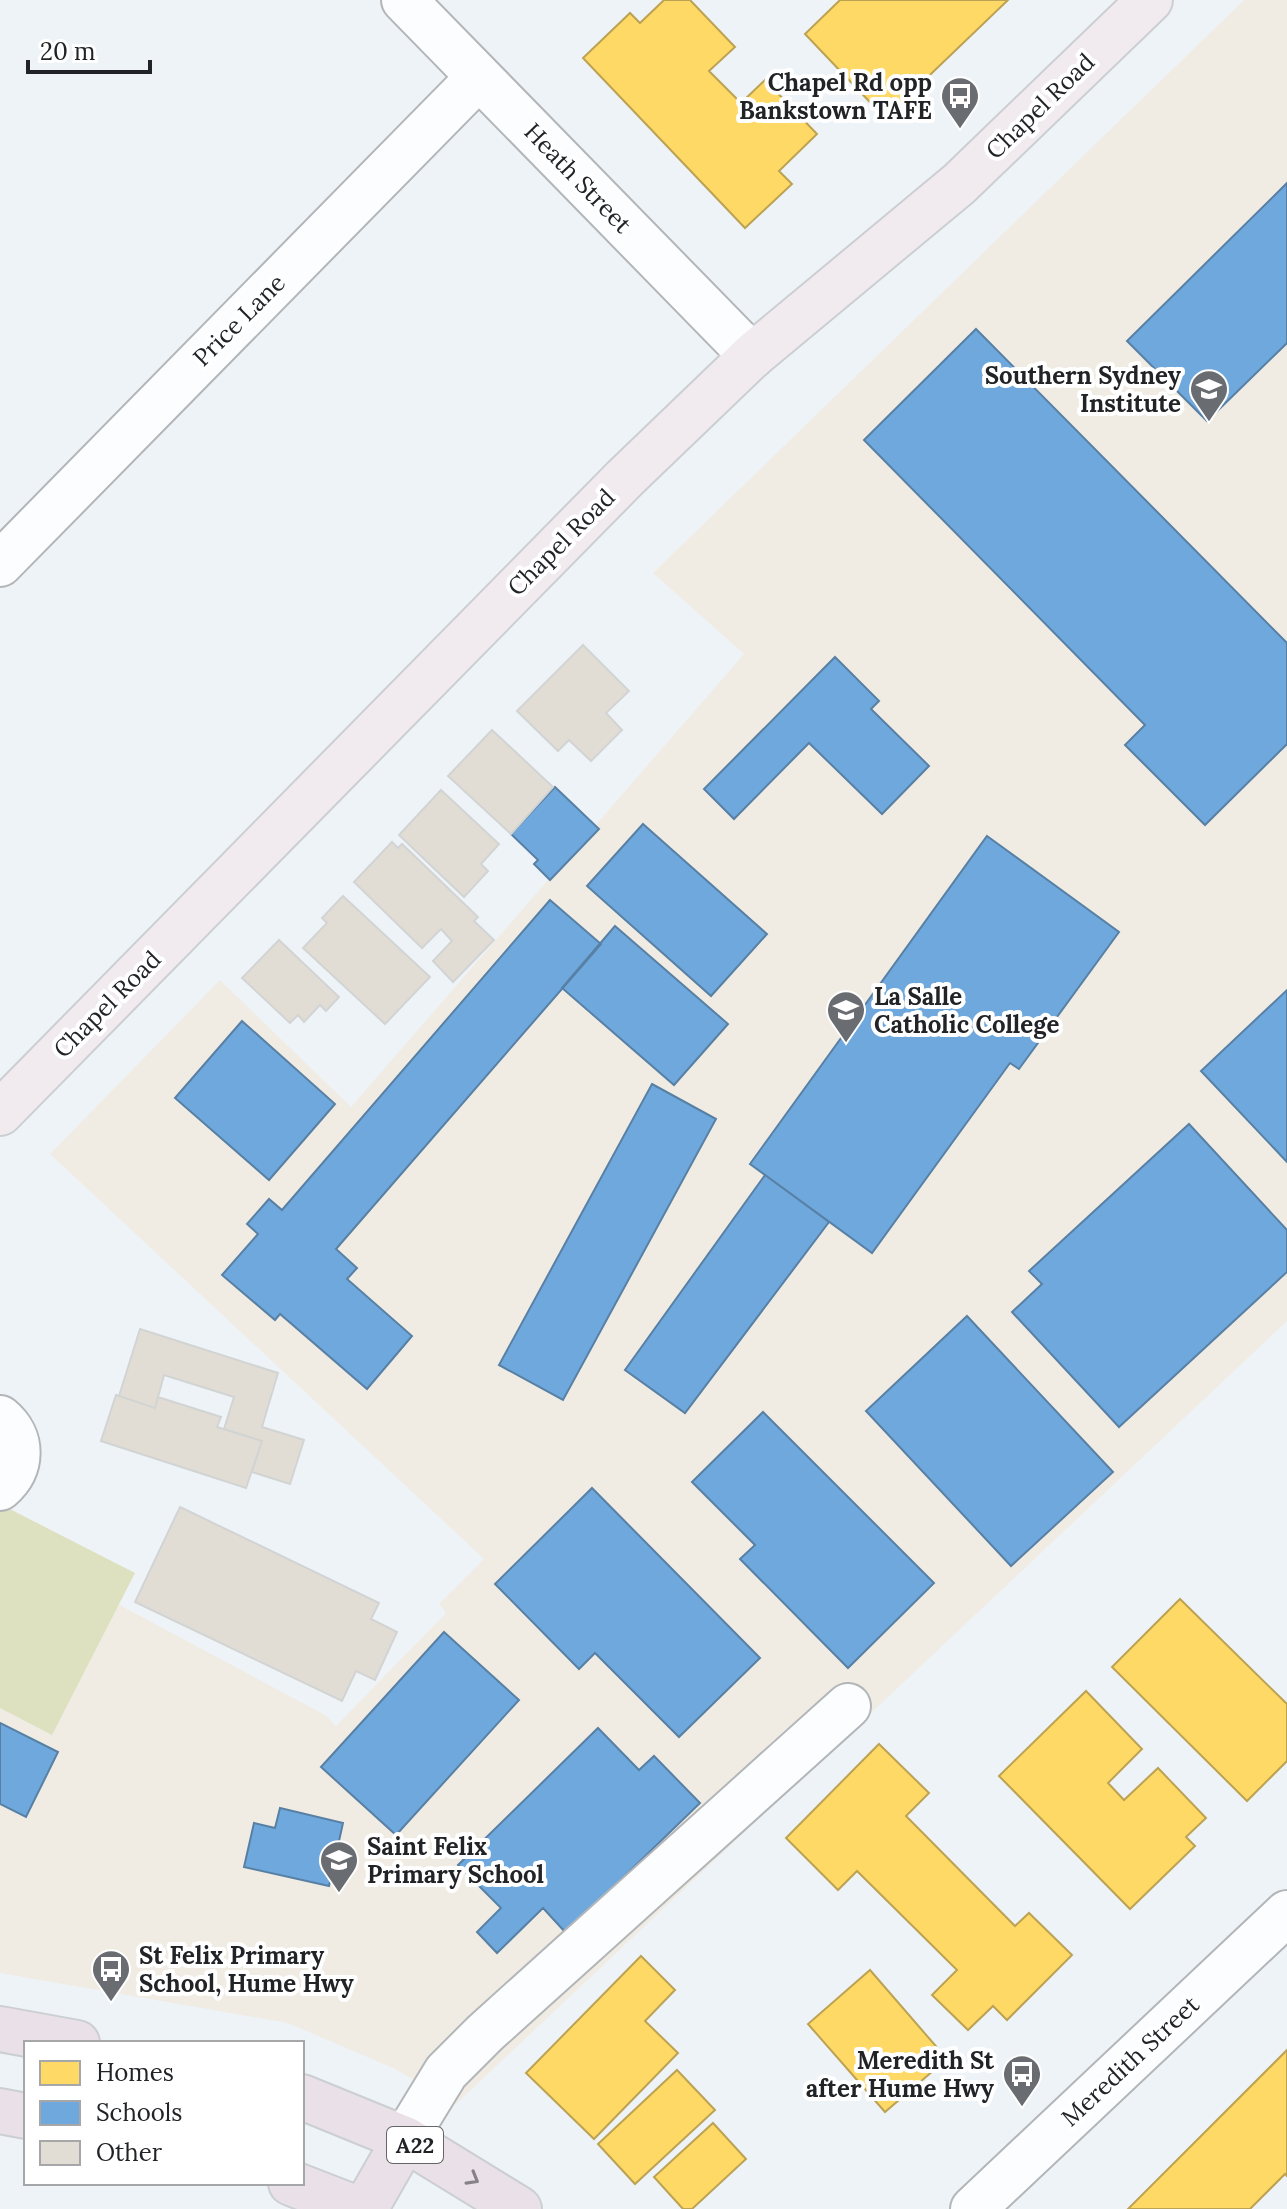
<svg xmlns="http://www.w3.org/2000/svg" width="1287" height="2209" font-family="Lora,serif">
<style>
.education{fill:#f0ece3}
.green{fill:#dde1c0}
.homes{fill:#ffd966;stroke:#bca253;stroke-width:2}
.schools{fill:#6fa8dc;stroke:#5880a5;stroke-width:2}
.building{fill:#e1ddd4;stroke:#d2d4d4;stroke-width:2}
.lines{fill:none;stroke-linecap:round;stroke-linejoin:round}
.minor-casing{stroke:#b3b6b9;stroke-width:48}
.major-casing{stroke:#cccfd1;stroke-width:48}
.highway-casing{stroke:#cccfd1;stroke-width:48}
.minor{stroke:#fcfdfe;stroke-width:44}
.major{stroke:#f1ebf0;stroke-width:44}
.highway{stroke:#eae0e8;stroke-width:44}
.oneway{stroke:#868287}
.labels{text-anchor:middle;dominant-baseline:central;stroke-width:8;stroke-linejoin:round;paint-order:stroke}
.shield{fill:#fff;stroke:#646567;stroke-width:2}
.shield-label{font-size:22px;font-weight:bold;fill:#212326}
.poi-label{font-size:24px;font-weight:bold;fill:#212326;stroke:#fff;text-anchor:end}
.street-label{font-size:24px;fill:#212326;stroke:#fff}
</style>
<rect width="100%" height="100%" fill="#eef3f8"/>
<path class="education" d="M1244 0H1287V1321L456 2104 393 2068 288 2023 0 1973V1541L325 1715 336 1726 446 1613 439 1604 484 1559 50 1154 220 980 351 1107 744 654 653 573Z"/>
<path class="green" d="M0 1504 135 1573 52 1735 0 1708Z"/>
<path class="homes" d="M664 0H690L735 47 709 71 741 103 765 80 817 134 779 171 792 184 745 228 583 58 630 13 640 23Z
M840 0H1008L885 118 805 34Z
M1180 1599 1287 1704V1761L1247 1801 1112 1667Z
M1086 1691 1142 1749 1108 1783 1124 1800 1158 1768 1206 1818 1186 1837 1195 1846 1130 1909 999 1776Z
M879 1744 929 1793 906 1816 1015 1926 1029 1913 1072 1955 1007 2020 993 2006 968 2030 932 1995 957 1970 857 1871 838 1890 786 1838Z
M641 1956 675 1990 645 2021 678 2053 594 2139 526 2073Z
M870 1970 947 2059 885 2112 808 2024Z
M1287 2050V2176L1285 2174 1250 2209H1128Z
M677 2070 715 2110 635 2184 598 2144Z
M713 2123 746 2159 692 2209H683L654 2177Z"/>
<path class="schools" d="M1287 183V343L1207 421 1127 341Z
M976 329 1287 643V744L1205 825 1125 745 1145 725 864 440Z
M835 657 879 701 871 709 929 766 882 814 809 743 734 819 704 789Z
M555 787 599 829 550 880 534 864 538 860 511 834Z
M643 824 767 934 711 996 587 886Z
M987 836 1119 932 1019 1069 1010 1063 872 1253 750 1164Z
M550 900 601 944 336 1249 357 1268 347 1279 412 1336 367 1389 280 1314 275 1320 222 1275 258 1234 247 1224 269 1199 282 1210Z
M615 926 728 1024 674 1085 562 988Z
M1287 990V1162L1201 1071Z
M242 1021 335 1104 269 1180 175 1098Z
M652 1084 716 1119 563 1400 499 1365Z
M1189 1124 1287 1230V1272L1119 1427 1012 1312 1042 1284 1029 1271Z
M765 1175 829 1222 685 1413 625 1370Z
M967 1316 1113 1472 1011 1566 866 1411Z
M763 1412 934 1583 848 1668 740 1559 755 1545 692 1482Z
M592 1488 760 1658 679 1737 595 1653 579 1669 495 1584Z
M444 1632 519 1700 396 1835 321 1767Z
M0 1723 58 1752 26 1817 0 1804Z
M598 1728 639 1770 654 1756 700 1803 566 1933 543 1908 497 1953 477 1932 501 1908 458 1865Z
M280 1808 343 1823 329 1886 244 1867 254 1823 275 1828Z"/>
<path class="building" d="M583 645 629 691 606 713 622 730 591 761 569 740 558 751 517 711Z
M492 730 553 787 511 834 448 776Z
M441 790 499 844 481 864 488 871 464 897 399 835Z
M392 842 398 848 402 844 478 917 474 921 494 940 453 982 433 961 452 941 441 929 422 948 354 882Z
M343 896 430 977 385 1024 303 948 327 923 322 918Z
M279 940 339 997 326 1011 320 1005 304 1022 298 1015 290 1023 242 978Z
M140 1329 278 1373 262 1427 304 1440 290 1484 252 1472 262 1441 224 1429 234 1397 164 1375 155 1408 119 1396Z
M116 1395 155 1408 158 1397 221 1417 217 1427 262 1441 246 1488 101 1441Z
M180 1507 379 1603 371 1619 397 1632 375 1680 356 1671 342 1701 135 1602Z"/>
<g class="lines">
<g class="minor-casing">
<path id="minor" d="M404 0 752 356
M0 564 479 77
M0 1418C24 1438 23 1468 0 1488
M405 2139 446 2072 485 2033 848 1706
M973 2209 1287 1913"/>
</g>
<g class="major-casing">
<path id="major" d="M0 1113 625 478 752 356 959 184 1150 0"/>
</g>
<g class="highway-casing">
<path id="highway" d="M0 2029 77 2043
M302 2097 405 2139 519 2209
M0 2111 26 2116
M291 2183 358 2209
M365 2209 405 2139"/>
</g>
<use href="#minor" class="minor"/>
<use href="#major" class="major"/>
<use href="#highway" class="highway"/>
</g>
<defs><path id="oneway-chevron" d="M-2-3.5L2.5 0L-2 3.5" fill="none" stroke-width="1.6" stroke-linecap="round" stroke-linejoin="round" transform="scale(2)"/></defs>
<use class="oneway" href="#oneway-chevron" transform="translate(473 2179) rotate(30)"/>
<defs>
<g id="bus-pin" transform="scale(2)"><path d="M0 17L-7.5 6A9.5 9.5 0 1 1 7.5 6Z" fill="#696c70" stroke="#fff"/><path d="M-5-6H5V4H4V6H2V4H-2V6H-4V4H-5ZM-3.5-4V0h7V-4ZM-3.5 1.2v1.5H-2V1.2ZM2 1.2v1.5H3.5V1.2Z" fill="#fff"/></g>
<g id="university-pin" transform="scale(2)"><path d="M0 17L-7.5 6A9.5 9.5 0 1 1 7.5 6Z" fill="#696c70" stroke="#fff"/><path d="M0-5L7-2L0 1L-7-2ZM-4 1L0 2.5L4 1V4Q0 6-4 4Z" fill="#fff"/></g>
<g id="school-pin" transform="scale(2)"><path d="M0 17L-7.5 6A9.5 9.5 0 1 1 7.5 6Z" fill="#696c70" stroke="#fff"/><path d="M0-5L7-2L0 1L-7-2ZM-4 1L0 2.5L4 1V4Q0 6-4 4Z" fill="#fff"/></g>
</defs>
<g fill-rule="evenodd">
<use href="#bus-pin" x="960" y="96"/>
<use href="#university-pin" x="1209" y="389"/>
<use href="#school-pin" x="846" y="1010"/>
<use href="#school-pin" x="339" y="1860"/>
<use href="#bus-pin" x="111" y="1969"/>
<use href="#bus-pin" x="1022" y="2074"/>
</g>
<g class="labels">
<rect class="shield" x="387" y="2127" width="56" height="36" rx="6"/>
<g class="shield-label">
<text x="415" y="2145">A22</text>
</g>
<g class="poi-label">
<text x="932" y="82">Chapel Rd opp<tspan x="932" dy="28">Bankstown TAFE</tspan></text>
<text x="1181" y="375">Southern Sydney<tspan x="1181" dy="28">Institute</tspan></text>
<text x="874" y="996" text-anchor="start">La Salle<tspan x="874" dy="28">Catholic College</tspan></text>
<text x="367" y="1846" text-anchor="start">Saint Felix<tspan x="367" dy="28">Primary School</tspan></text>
<text x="139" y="1955" text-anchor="start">St Felix Primary<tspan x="139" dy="28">School, Hume Hwy</tspan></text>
<text x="994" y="2060">Meredith St<tspan x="994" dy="28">after Hume Hwy</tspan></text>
</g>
<g class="street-label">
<text transform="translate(1040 106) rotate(-44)">Chapel Road</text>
<text transform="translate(578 178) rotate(46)">Heath Street</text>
<text transform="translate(239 320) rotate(-45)">Price Lane</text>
<text transform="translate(561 542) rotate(-45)">Chapel Road</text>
<text transform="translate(107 1004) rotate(-45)">Chapel Road</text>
<text transform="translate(1130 2061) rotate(-43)">Meredith Street</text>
</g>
</g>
<rect x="24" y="2041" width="280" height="144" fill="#ffffff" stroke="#a6a7a8" stroke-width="2"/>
<rect x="40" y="2061" width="40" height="24" fill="#ffd966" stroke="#a6a7a8" stroke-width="2"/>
<text x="96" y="2081" font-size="24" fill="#212326">Homes</text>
<rect x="40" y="2101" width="40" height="24" fill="#6fa8dc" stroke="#a6a7a8" stroke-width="2"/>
<text x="96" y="2121" font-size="24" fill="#212326">Schools</text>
<rect x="40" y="2141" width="40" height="24" fill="#e1ddd4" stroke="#a6a7a8" stroke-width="2"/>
<text x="96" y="2161" font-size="24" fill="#212326">Other</text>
<path d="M28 60v12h122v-12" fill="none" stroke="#212326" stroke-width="4"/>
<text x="40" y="60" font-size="24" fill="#212326" stroke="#ffffff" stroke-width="6" paint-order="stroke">20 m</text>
</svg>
